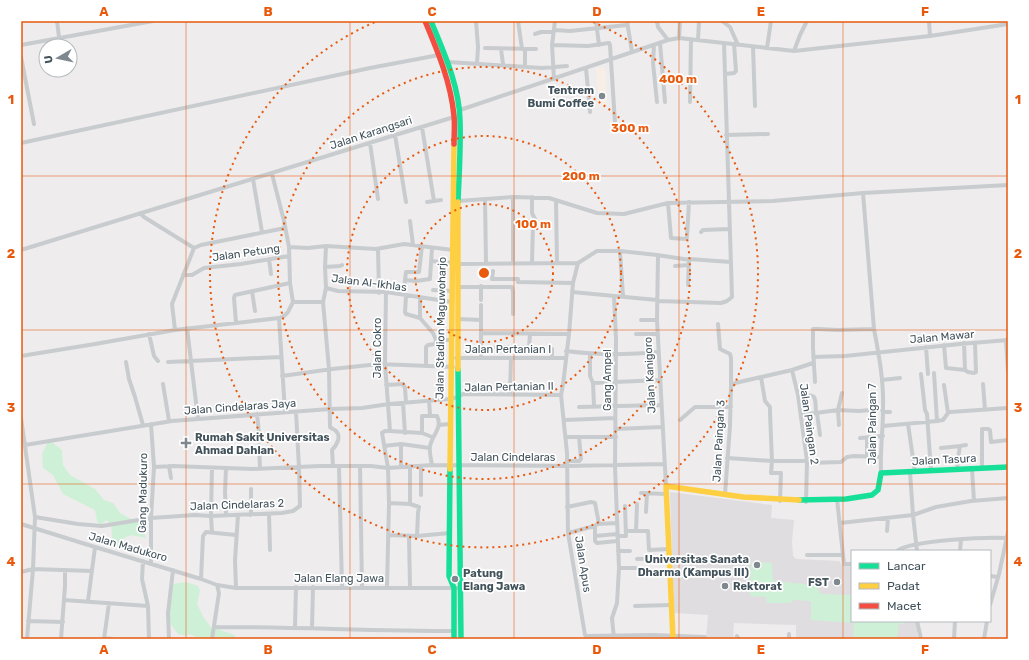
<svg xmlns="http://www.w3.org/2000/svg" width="1029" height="660" font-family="Rubik,sans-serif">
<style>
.commercial{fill:#f7efe6}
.education{fill:#dfdddf}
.green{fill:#cef0d7}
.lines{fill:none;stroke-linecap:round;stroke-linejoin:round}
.street{stroke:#c8ccce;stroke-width:4}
.fast{stroke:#16e098;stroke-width:5.5}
.slow{stroke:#ffcf43;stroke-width:5.5}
.jam{stroke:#f24e42;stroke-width:5.5}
.grid{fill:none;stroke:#e8590c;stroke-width:1;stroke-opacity:0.55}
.ring{fill:none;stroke:#e8590c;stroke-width:2;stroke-dasharray:2 4}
.poi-dot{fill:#7e888e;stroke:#fff;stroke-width:1.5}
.labels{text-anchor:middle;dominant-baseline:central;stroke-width:3.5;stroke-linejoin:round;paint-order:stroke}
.poi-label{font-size:11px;font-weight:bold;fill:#42525b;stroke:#fff;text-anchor:end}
.street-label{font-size:11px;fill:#42525b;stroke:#fff}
.centre{fill:#e8590c;stroke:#fff;stroke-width:2}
.ring-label{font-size:12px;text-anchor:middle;font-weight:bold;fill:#e8590c;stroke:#fff;stroke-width:3.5;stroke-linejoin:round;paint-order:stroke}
.neatline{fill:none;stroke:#e8590c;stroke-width:1.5}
.grid-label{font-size:13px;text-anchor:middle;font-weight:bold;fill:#e8590c}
</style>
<rect width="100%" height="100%" fill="#eeeced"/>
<path class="commercial" d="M596 68H605L607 105 599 106Z"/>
<path class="education" d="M670 492 772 505 771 518 794 520 792 541 793 556 796 559 839 561 843 566 852 565V621H916L918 639H796V625L734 623 733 639H706L708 615 674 613Z"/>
<path class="green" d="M49 440 62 450 63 465 70 475 95 489 104 500 113 503 120 513 131 519 140 520 146 538 131 535 122 539 120 547 111 545 112 535 111 524 106 520 101 526 97 521 95 510 63 494 53 475 43 468 42 454Z
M751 562 772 563 773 581 815 585 821 594 852 595V621H903V624H899L897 639H853L854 623 811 620V601L792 600 791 603H767L766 597 750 596Z
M186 582 198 586 200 591 197 604 204 618 213 630 214 628 235 635V639H201L189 634 186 636 178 634 167 619 173 584Z"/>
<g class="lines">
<path class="street" d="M57 21 59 37
M476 21 478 47 477 63
M518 21 522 49
M596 21 599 45
M627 21 632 52
M657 21 658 27 668 40
M722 21 730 27 738 45
M929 21 930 36
M554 30 570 31 627 25
M535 34 541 32H553
M679 38 680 21
M698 40 699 21
M660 43 665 102
M21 45 153 21
M552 45 588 46 609 43 610 45 615 123
M654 45 653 63 657 102
M753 47 755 106
M485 48 536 49
M767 48 771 21
M501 49 503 64
M525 49V66
M794 51 800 35 807 21
M21 57 34 124
M448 62 542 68 567 66
M586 68 590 112
M725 74 734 73 736 71 734 44
M554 79 552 45 555 21
M690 102 691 39
M460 110 668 40 679 38 794 51 930 36 1008 24
M422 127 434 201 427 202
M395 135 406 202
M726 135 768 134
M21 143 370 68 439 55
M370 143 378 199
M272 174 284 221 289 247 290 283 293 302 288 312 284 316 279 318 285 412
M253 179 262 232
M863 193 874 329
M532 197V213L535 219 533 224 532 263
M485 199 486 263
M556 200 557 263
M434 201 441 200
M458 201 513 197 549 198 597 213 624 214 668 203 773 201 863 193 1008 185
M668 203 671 238 686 239 687 237 689 202
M140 213 144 217 194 248
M410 221 413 245
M701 232 703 230 729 229
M326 246 325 267 326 288 323 302 329 369 330 427C332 429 334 429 336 431 342 437 336 446 332 450L333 466
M289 247 308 248 326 246 376 249 404 244 453 250
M378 249 379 293
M21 250C165 205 310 162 454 117
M620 251 623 296
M657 255 690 260
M269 259 271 274
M431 261 452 263
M513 263V197
M458 264 578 263
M675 266 688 265
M325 267 340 266 342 265
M493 271 492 279H518V282L573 283
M183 275H192L204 268 241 264 289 256
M405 280 416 281 430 279 432 248
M688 285 689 259 731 262
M458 287H512L513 292V314
M326 288 338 291 386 292 452 302
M404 288 406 272H419L422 246
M433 290 452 291
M252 291 255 311
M386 292 385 364 390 431H385L382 433 388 468 389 503 387 587
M572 292 657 300
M406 296 405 312 406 314 420 318 433 333 436 340H451
M614 296 616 339 615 467 619 568 617 603 612 618 614 639
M481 300V286
M658 301 721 303 727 301 732 297 724 43
M293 302H323
M420 318V298
M458 319 481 320
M641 320H657
M236 323 234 298 235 295 290 283
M718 324 720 349 730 354 731 358V386
M187 328 198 419
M175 330 172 304 194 248 201 245 285 228
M481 333 569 334
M149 334 154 356 158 361
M636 334H658
M1006 340 1008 371
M964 343 965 370 968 372 974 373 976 372 975 343
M944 345 946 368 965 370
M496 347H529L530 334
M926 347 928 374
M552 349V358
M566 351C597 355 628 355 659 352
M590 354V376L593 383 594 406
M21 356 95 344 175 330 279 318
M813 357 845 356 960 344 1008 340
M456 358H565
M481 358V305
M126 362 129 379 135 397 143 425
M168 362 281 357
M426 366V347L428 345 435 344 436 340
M934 373 937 421
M921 374 925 410 927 414 931 471
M282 376 332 369 379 364 453 367
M761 377 765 401 770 407V413L772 461 771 473H781L780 501
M882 380 900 378
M815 382 813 348V329H818L838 330 874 329C879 355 884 382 883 409 883 430 880 452 881 473
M593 383 660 380
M163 384 169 421
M983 384 985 410
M386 385 403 384 405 388 406 402
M944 385 948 413
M510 394 511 358
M798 395C817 395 815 394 816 413
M429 400 430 415
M403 403 405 433
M579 407 661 405
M883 412H890
M817 413 820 435
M257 414 259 433
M801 415 838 410 859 411 883 409
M21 418 35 517 33 569 27 639
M564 420 615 418
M680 420 695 407H731
M151 424 154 467 151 518V563
M908 424 915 472
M439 425 450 424
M839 425 838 410 842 393
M883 426 937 421 943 420 948 413 950 412 1008 408
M616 429 662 427
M390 431 422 433 432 437
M422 433V416H437C443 428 432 435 430 446 429 452 431 459 432 465
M566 437H616
M860 438 883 436
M867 438V456
M401 444 430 448
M25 445 172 421 330 409 362 408 389 404 450 399 458 397 463 394 561 395
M259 445 260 469
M384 446 401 444V467
M941 448 960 446
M727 458 772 461H807
M567 461H579L581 459 579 437
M807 463 841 462 847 457 854 456 881 457
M169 466 171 478
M360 466 362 587
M421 466V495
M154 467 173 466 253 469 320 466H371L388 468 432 465 567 466 664 464
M339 467 342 587
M982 468V429H988L990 430 991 442 1008 440
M958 469 957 464 960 446 966 445
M972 469 974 501
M910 472 913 515 917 551
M666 486 657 320 658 256 657 255 620 251H597L578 263 573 283 569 334 563 385 561 395 567 453 568 533 585 635 586 636 652 635 705 637
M641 493 666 494
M725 494 730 426 731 386 735 383 792 370
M837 499 843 555
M806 502 807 461 798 395 792 370 813 363
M389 503 410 504
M567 507 591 502 595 503 599 524
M646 512 647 493
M269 514 270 550
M226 515 225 492 226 468
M250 515 251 513V489
M35 517 78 524 102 526 151 518 195 515 211 516 282 513 293 511 300 506 299 468 296 412
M840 523 913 515 936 507 971 501 1008 498
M21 524 95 547 201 579 217 585 236 588H461
M595 526V536L617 534
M627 531H648L649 550 669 549
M636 531 637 504
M887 531 888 518
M212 532 211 516 212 468
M568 533 595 526 597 524 617 523
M388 535 417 536 418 513 419 507 410 504V466
M409 536 410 587
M417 536 450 533
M595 536V541L597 543 617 541
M617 536H626L625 506
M618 551H630
M897 551C911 540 987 537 1007 538
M960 551 961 540
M807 555H843L844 564H852
M637 559 669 558
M143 561 142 579 148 606 149 639
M619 568H636
M21 572 33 569 92 571
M990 576 998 577
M201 579 203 536 206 532 236 535
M236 588 235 560 238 515
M64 600 148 606
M88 601 95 547
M990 605 999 574 1008 532
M635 606 671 605
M28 621 63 622
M917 621 921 639
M214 627C294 627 374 631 454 631
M295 627 296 587
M312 628 313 587
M737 636 739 639
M104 638 112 639
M61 639 65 586V571
M104 639 109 603
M169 639 168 613 173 570
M212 639 219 593 217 585
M789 639V634
M954 639 955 621
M984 639 987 621"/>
<path class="fast" d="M431 21C444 53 459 85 460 120 461 147 459 175 458 202
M458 369 461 639
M450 469 449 576 454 588V639
M799 500 846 499 872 495 878 490 881 473 1008 467"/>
<path class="slow" d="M458 369V202
M450 469 454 144
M673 639 666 486 743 497 799 500"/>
<path class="jam" d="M425 21C438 52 451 83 454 116 455 125 454 135 454 144"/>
</g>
<path class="grid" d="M186 21V639M350 21V639M514 21V639M679 21V639M843 21V639M21 176H1008M21 330H1008M21 484H1008"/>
<g class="ring">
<circle cx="484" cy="273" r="69"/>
<circle cx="484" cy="273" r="137"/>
<circle cx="484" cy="273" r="206"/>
<path d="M593 22A274 274 0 1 1 375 22"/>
</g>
<g class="poi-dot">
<circle cx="602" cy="96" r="4"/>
<path d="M184 437h4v4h4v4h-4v4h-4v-4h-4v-4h4z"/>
<circle cx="757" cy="565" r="4"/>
<circle cx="455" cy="579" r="4"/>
<circle cx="837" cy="582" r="4"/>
<circle cx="725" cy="586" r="4"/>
</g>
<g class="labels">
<g class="poi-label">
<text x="594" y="90">Tentrem<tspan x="594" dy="13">Bumi Coffee</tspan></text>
<text x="195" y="437" text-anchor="start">Rumah Sakit Universitas<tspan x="195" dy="13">Ahmad Dahlan</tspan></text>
<text x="749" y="559">Universitas Sanata<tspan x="749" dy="13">Dharma (Kampus III)</tspan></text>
<text x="463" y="573" text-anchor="start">Patung<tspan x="463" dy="13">Elang Jawa</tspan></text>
<text x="829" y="582">FST</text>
<text x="733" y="586" text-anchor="start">Rektorat</text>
</g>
<g class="street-label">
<text transform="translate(371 133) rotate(-18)">Jalan Karangsari</text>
<text transform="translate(246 253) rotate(-8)">Jalan Petung</text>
<text transform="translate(369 283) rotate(7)">Jalan Al-Ikhlas</text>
<text transform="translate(441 328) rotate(-89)">Jalan Stadion Maguwoharjo</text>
<text transform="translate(942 337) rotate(-5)">Jalan Mawar</text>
<text transform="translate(377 348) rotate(-90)">Jalan Cokro</text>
<text x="508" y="349">Jalan Pertanian I</text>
<text transform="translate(650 375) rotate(-93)">Jalan Kanigoro</text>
<text transform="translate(607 380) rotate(-90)">Gang Ampel</text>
<text transform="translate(509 387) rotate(-1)">Jalan Pertanian II</text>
<text transform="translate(240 407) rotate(-4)">Jalan Cindelaras Jaya</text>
<text transform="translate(809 424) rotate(82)">Jalan Paingan 2</text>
<text transform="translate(872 424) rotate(-90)">Jalan Paingan 7</text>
<text transform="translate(719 441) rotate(-87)">Jalan Paingan 3</text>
<text x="513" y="457">Jalan Cindelaras</text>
<text transform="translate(944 460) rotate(-3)">Jalan Tasura</text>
<text transform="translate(143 493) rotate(-89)">Gang Madukuro</text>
<text transform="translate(237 505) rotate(-2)">Jalan Cindelaras 2</text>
<text transform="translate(128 547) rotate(16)">Jalan Madukoro</text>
<text transform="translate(583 564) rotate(81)">Jalan Apus</text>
<text x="339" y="578">Jalan Elang Jawa</text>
</g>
</g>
<circle cx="484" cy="273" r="6" class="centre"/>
<g class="ring-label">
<text x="678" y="83">400 m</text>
<text x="630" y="132">300 m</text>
<text x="581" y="180">200 m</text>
<text x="533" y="228">100 m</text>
</g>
<rect width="1029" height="660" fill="none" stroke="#ffffff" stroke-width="44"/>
<rect x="851" y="550" width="140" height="72" fill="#ffffff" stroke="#b3babd"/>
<rect x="859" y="563" width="20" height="6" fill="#16e098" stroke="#b3babd"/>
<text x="887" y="570" font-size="12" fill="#42525b">Lancar</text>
<rect x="859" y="583" width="20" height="6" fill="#ffcf43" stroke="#b3babd"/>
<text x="887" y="590" font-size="12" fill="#42525b">Padat</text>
<rect x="859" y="603" width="20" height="6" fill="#f24e42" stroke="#b3babd"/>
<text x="887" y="610" font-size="12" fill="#42525b">Macet</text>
<g transform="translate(58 58) rotate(261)"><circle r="19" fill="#ffffff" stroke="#b3babd"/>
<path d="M0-3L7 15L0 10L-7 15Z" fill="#7e888e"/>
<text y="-6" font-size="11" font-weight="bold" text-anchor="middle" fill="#42525b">U</text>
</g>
<rect x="22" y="22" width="985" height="616" class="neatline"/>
<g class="grid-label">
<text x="104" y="16">A</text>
<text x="268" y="16">B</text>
<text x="432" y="16">C</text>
<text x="597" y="16">D</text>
<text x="761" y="16">E</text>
<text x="925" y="16">F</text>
<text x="11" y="104">1</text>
<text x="1018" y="104">1</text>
<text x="11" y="258">2</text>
<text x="1018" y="258">2</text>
<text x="11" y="412">3</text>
<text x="1018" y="412">3</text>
<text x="11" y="566">4</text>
<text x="1018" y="566">4</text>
<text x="104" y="654">A</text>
<text x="268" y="654">B</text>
<text x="432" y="654">C</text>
<text x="597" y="654">D</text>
<text x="761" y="654">E</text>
<text x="925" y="654">F</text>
</g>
</svg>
